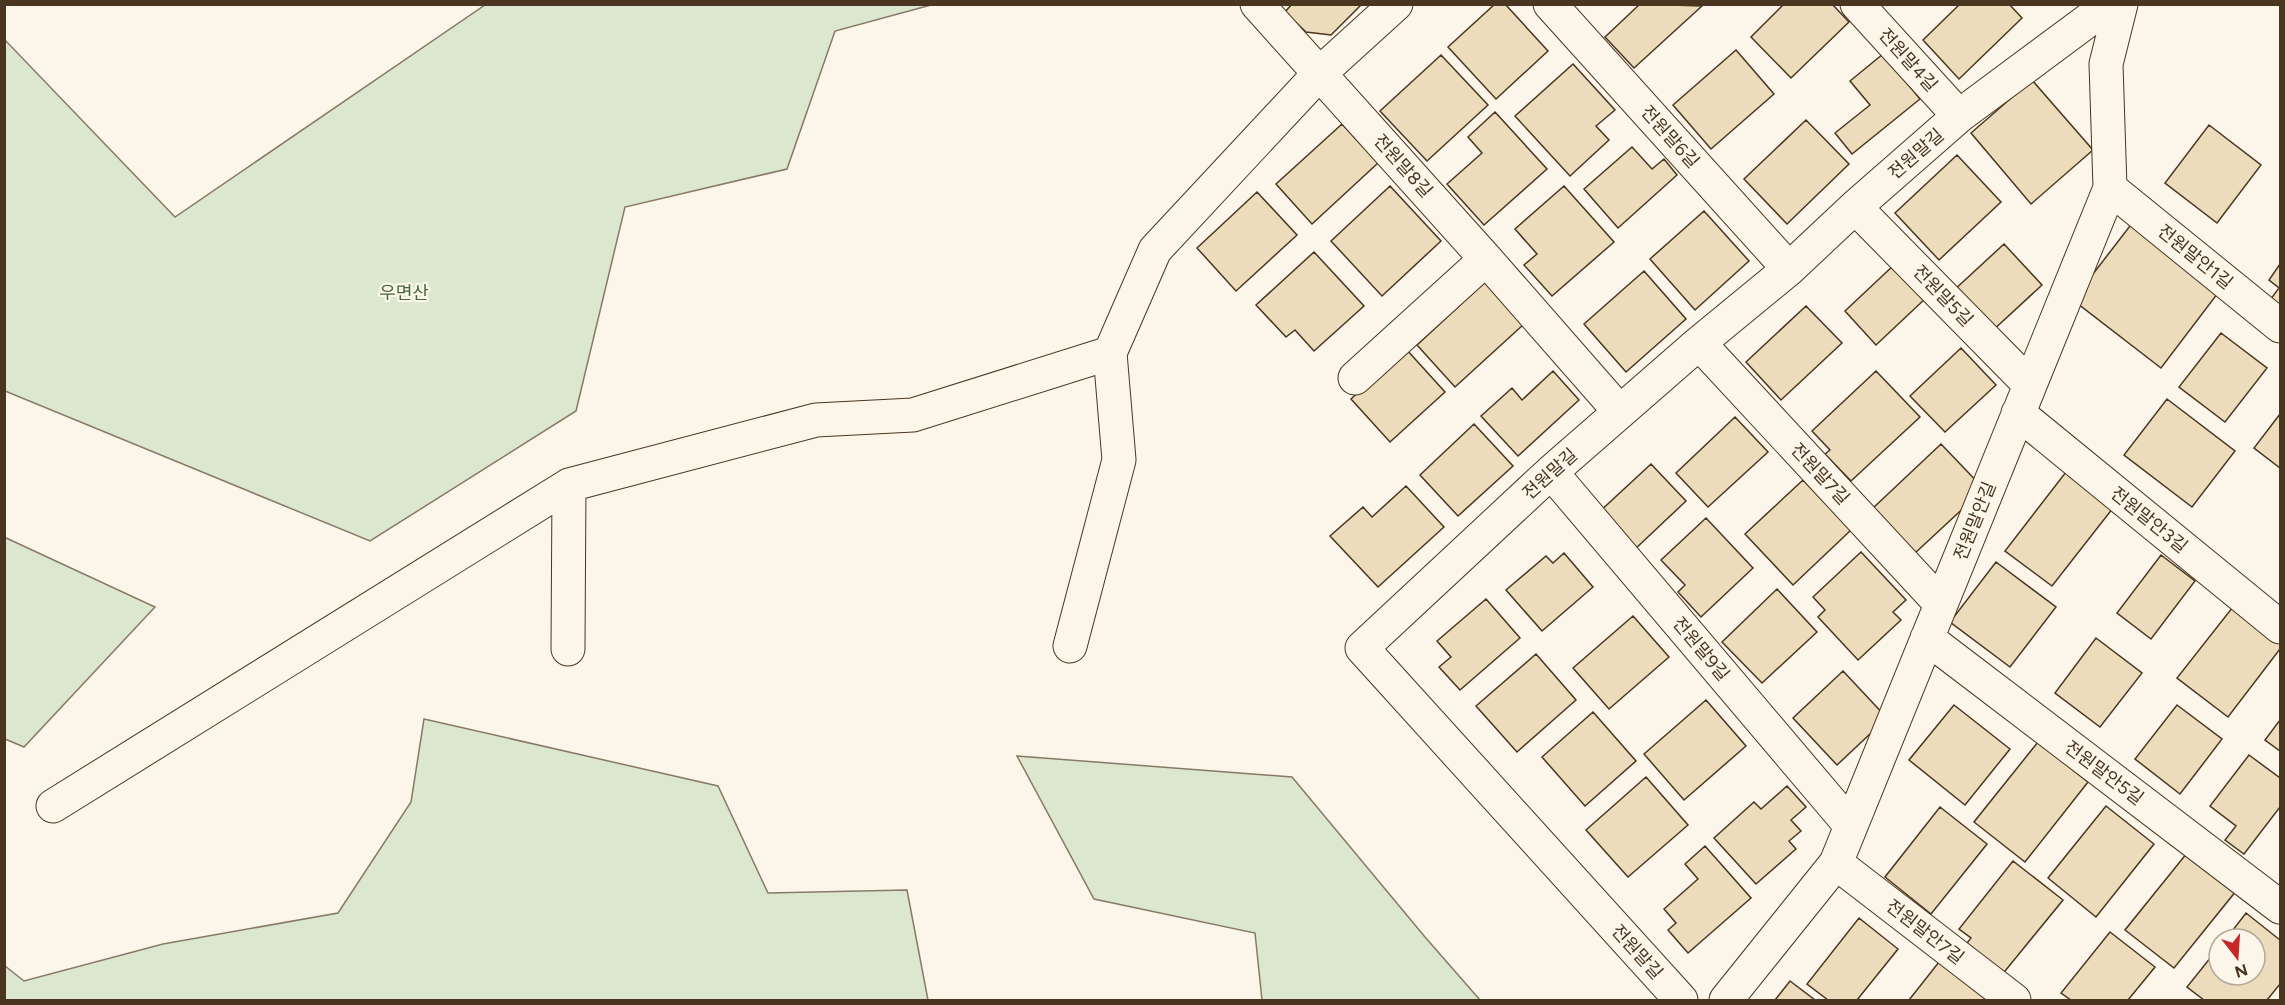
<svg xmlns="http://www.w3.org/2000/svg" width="2285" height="1005" font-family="Figtree,'Noto Sans KR',sans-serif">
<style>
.green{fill:#dce7d0;stroke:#887966;stroke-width:1.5}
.building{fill:#ecdcbc;stroke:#4a3520;stroke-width:1.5}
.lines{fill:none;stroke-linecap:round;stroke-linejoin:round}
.minor-casing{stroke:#4a3520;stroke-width:35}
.minor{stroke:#fbf6e9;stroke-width:33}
.labels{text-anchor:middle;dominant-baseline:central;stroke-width:4.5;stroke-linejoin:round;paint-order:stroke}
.street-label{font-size:18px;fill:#4a3520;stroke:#fbf6e9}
.park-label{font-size:18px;fill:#436837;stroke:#fbf6e9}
</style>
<rect width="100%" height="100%" fill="#fbf6e9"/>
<path class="green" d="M485 5H931L835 31 787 169 625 207 576 411 370 541 5 391V40L175 217Z
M4 537 155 607 24 747 5 739Z
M424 719 718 786 768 893 907 890 928 1000H5V966L24 981 163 944 338 913 411 802Z
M1017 756 1292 777 1425 937 1480 1000H1262L1255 933 1094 899Z"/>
<path class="building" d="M1292 4H1362L1331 35 1306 32 1285 12Z
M1495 4H1505L1548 51 1496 99 1448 47Z
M1640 4 1702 6 1634 68 1605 37Z
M1784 4H1832L1849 22 1791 78 1751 37Z
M1960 4H2009L2022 18 1959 79 1923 40Z
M1736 50 1774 94 1711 149 1673 105Z
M1883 54 1920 99 1852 154 1835 133 1870 105 1850 81Z
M1441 55 1488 105 1427 161 1380 111Z
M1573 64 1615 110 1596 126 1609 140 1570 176 1515 116Z
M2032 80 2093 150 2031 204 1971 133Z
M1495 112 1547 169 1484 225 1447 184 1482 153 1468 137Z
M1806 120 1849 164 1787 224 1744 179Z
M1342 124 1378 163 1312 224 1276 184Z
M2209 125 2261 165 2217 223 2165 183Z
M1632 147 1652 169 1664 159 1677 175 1618 228 1584 189Z
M1957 155 2001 202 1939 260 1895 213Z
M1390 186 1441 241 1382 296 1331 241Z
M1564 186 1614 242 1552 296 1524 265 1537 254 1515 229Z
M1257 192 1297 235 1236 291 1197 248Z
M1704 211 1749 261 1695 310 1650 259Z
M2133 222 2221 289 2161 368 2073 300Z
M2004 244 2042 285 1990 333 1952 292Z
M1314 252 1364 306 1314 351 1295 330 1286 337 1256 305Z
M1895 264 1927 297 1876 345 1845 311Z
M2280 264V314L2267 304 2279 288 2269 280Z
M1644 271 1686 319 1626 372 1584 324Z
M1485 282 1524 324 1455 387 1417 345Z
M1806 306 1842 343 1781 400 1746 362Z
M2221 333 2267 368 2225 422 2179 387Z
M1961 348 1996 385 1945 432 1910 396Z
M1406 349 1445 392 1390 442 1351 399Z
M1553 371 1579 400 1518 456 1481 416 1512 388 1522 400Z
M1876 371 1920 417 1851 481 1825 454 1830 450 1812 431Z
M2167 399 2235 451 2192 507 2124 455Z
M2280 414V468L2254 448Z
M1735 417 1768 452 1708 507 1676 473Z
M1474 424 1513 466 1458 516 1420 475Z
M1941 444 1984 489 1914 554 1872 509Z
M1651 464 1686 501 1633 551 1597 514Z
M2066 472 2113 508 2052 586 2005 551Z
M1803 480 1851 530 1793 585 1745 534Z
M1406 486 1444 527 1378 587 1330 536 1363 507 1372 517Z
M1706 518 1753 568 1701 617 1678 592 1685 585 1661 560Z
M1861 552 1906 600 1893 612 1901 620 1858 660 1818 617 1825 610 1813 597Z
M1564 553 1593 587 1542 631 1506 590 1546 556 1553 563Z
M2161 555 2195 581 2151 639 2117 613Z
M1996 562 2056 607 2010 667 1950 622Z
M1777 589 1817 632 1762 683 1722 642Z
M1486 599 1520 638 1460 690 1439 667 1451 657 1437 641Z
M2236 603 2280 638V649L2228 717 2177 678Z
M1633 616 1669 657 1609 709 1573 668Z
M2096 638 2142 673 2100 727 2055 693Z
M1536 654 1576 700 1517 752 1476 706Z
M1843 671 1887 718 1837 765 1793 718Z
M1706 700 1746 746 1684 800 1644 754Z
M1954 705 2010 749 1965 805 1909 760Z
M2177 705 2222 739 2180 794 2135 759Z
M1593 712 1636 761 1585 806 1542 757Z
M2280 720V751L2265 740Z
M2038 742 2088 782 2025 862 1974 822Z
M2249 755 2280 778V807L2244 854 2225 840 2236 826 2210 806Z
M1646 777 1688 825 1628 877 1586 830Z
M1787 786 1806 807 1791 820 1801 831 1789 841 1796 849 1756 884 1714 838 1754 802 1761 809Z
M2106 806 2154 844 2096 917 2048 878Z
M1940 807 1987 844 1931 914 1885 877Z
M1705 846 1751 898 1688 953 1668 930 1676 923 1664 909 1698 879 1685 864Z
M2187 853 2236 891 2174 968 2125 930Z
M2013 861 2063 900 2001 976 1964 947 1971 938 1959 929Z
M2246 913 2280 940V984L2267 1000H2204L2187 987 2219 947V975H2255V939H2226Z
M1859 918 1898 949 1857 1000H1828L1807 984Z
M2110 932 2155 967 2128 1000H2071L2061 993Z
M1939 962 1987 1000H1909Z
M1790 981 1815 1000H1775Z"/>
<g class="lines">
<g class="minor-casing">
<path id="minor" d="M1257 4 1486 259 1620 412
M1550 4 1789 269
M1857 4 1959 116
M2110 188 2280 326
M1855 207 2030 385
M1699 343 1941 604
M1355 378 1486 259
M2018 413 2280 627
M1551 472 1851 826
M1927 638 2280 907
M1070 646 1119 460 1110 353
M568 649 569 485
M53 806 569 485 816 420 913 415 1110 353 1155 250 1319 74 1396 4
M1836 863 2014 1000
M1681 1000 1362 648 1551 472 1699 343 1789 269 1855 207 1959 116 2110 4
M1726 1000 1836 863 2110 188 2106 64 2121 4"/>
</g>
<use href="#minor" class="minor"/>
</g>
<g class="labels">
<g class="street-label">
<text transform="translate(1908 60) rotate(48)">전원말4길</text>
<text transform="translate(1670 137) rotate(48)">전원말6길</text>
<text transform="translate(1916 154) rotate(-41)">전원말길</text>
<text transform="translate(1403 166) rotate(48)">전원말8길</text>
<text transform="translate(2195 257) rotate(39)">전원말안1길</text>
<text transform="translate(1943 296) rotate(46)">전원말5길</text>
<text transform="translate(1550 474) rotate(-42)">전원말길</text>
<text transform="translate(1820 474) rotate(47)">전원말7길</text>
<text transform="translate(2149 520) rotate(39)">전원말안3길</text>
<text transform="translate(1975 521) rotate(-68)">전원말안길</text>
<text transform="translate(1701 649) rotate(50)">전원말9길</text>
<text transform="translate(2104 773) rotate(37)">전원말안5길</text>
<text transform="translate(1925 932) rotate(38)">전원말안7길</text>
<text transform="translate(1637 952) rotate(48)">전원말길</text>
</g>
<g class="park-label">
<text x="404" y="293">우면산</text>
</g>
</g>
<rect width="2285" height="1005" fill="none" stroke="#4a3520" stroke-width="12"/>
<g transform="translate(2237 957) rotate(163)"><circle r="28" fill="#fbf6e9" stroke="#b4a999" stroke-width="1.5"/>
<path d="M0-4.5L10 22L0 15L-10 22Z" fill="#c62828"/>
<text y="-9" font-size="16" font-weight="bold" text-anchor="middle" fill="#4a3520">N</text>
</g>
</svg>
